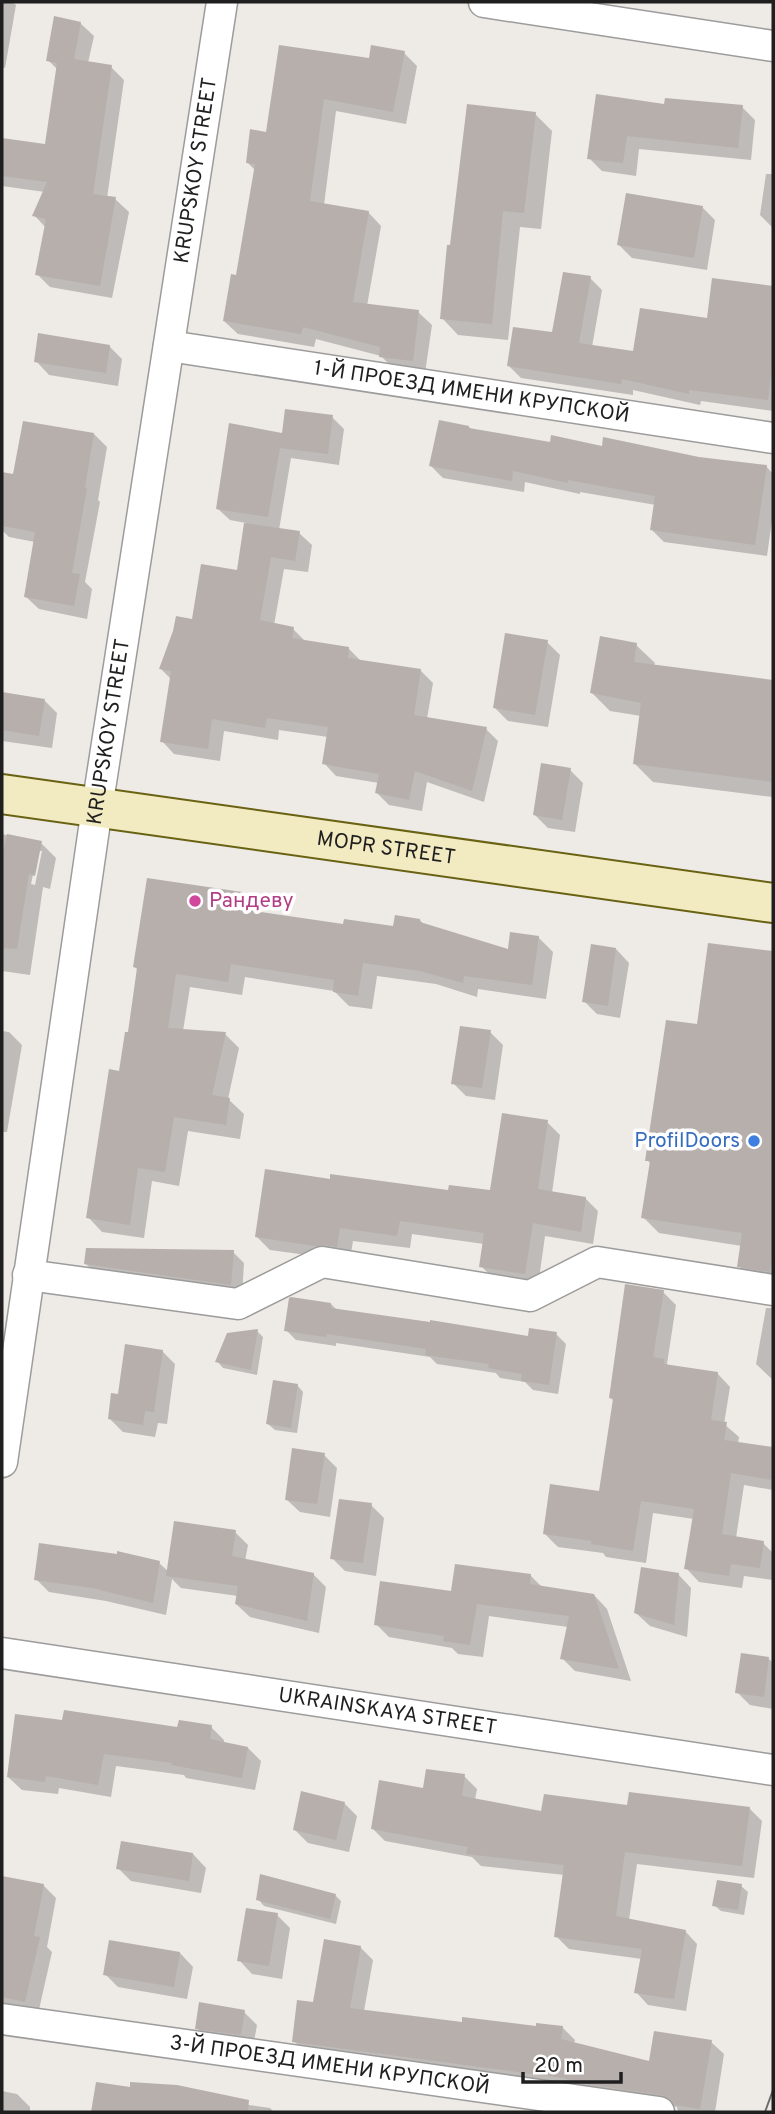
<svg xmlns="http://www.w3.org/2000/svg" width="775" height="2114" font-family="Overpass,sans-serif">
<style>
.shadow{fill:#0003;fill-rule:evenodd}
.building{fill:#b7afac}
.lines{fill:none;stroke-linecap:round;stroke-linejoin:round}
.street-casing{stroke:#9c9c9c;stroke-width:33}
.secondary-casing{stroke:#696213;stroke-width:42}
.street{stroke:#fff;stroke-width:30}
.secondary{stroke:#f2ebc1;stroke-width:38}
.tram{stroke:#6d6d6d;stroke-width:2}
.hotel-dot{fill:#d1479c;stroke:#fff;stroke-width:2.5}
.shop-dot{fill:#3f7fe0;stroke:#fff;stroke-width:2.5}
.labels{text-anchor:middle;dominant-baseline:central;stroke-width:7;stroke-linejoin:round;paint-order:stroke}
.street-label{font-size:21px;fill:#1f1f1f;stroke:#fff}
.hotel-label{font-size:21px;fill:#b23c85;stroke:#fff;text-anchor:start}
.shop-label{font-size:21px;fill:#366cbe;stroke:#fff;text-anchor:end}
</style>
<rect width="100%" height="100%" fill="#eeeae6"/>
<path class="shadow" d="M2 2H12L16 5 5 68 2 67Z
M80 23 94 36 88 63 111 67 124 80 107 198 115 199 129 212 112 298 50 287 37 274 46 228 35 216 45 192 2 186V139L47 146 58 70 48 60Z
M404 53 417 66 406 124 336 111 324 205 368 212 381 226 367 306 418 312 432 325 425 373 394 369 381 356 316 339 314 347 238 334 224 321 238 277 255 170 248 163 267 133 370 60Z
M666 106 742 107 755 120 751 160 639 149 636 176 602 171 589 158Z
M535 114 552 131 541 229 520 227 508 340 458 335 442 318 452 247Z
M766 174H773V228L760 215Z
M702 207 715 220 707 270 632 258 619 245Z
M590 278 602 290 592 347 635 353 708 320 713 280 773 288V411L701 401 700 405 633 390V395L521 378 509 366 554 334Z
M109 346 122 359 118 386 49 375 36 361Z
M332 417 344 429 339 465 291 458 279 530 299 533 312 545 308 572 284 569 274 625 293 629 306 642 348 648 362 662 420 670 433 683 427 719 486 729 498 741 484 802 427 782 422 811 389 805 377 793 379 783 336 776 324 763 328 737 279 730 278 740 224 731 220 761 174 754 162 741 171 679 161 669 194 621 238 572 246 523 230 520 218 509 283 435Z
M469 427 472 430 551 445 603 448 766 466 773 474V513L767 556 664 542 652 530 656 505 580 492V494L525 482 524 492 443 478 430 465Z
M94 434 107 447 98 500 100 502 85 582 92 589 87 619 39 609 25 596 35 542 9 537 2 530V488L4 475 14 476Z
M547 642 560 655 548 727 508 721 495 708Z
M636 645 655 663 654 666 773 681V797L653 782 635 764 641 716 610 711 592 693Z
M2 694 44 700 57 713 52 748 2 741Z
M570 770 583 783 575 832 548 828 535 815Z
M2 834 41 843 56 858 50 889 43 887 30 975 2 971ZM38 851H42L35 885 31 884Z
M241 894 256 909 255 913 344 926 395 928 420 920 425 926 509 951 538 937 553 952 546 999 478 989 477 997 436 984 377 976 372 1009 349 1006 334 991 245 977 242 995 190 987 183 1031 225 1034 239 1048 228 1099 244 1114 240 1139 188 1131 179 1186 152 1181 144 1238 102 1232 88 1217 129 1034 138 970 135 967Z
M709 944 773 953V1285L755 1282 739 1266 742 1246 659 1233 643 1217 651 1164 647 1160 698 1026Z
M616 949 629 963 620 1018 597 1014 584 1001Z
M2 1031 9 1032 22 1045 7 1132H2Z
M490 1032 503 1045 495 1100 466 1096 453 1083Z
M547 1122 560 1135 552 1193 585 1198 598 1211 593 1244 545 1236 538 1286 494 1279 481 1266 484 1244 412 1234 410 1248 353 1241 350 1259 329 1258 270 1250 256 1236 331 1181 450 1192H492Z
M233 1252 244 1263 242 1296 97 1275 86 1264Z
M663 1292 676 1305 667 1364 669 1366 717 1373 730 1387 724 1424 739 1437 738 1444 773 1449V1490L744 1485 736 1538 763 1543 773 1553V1580L744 1576 742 1588 699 1582 686 1568 694 1519 653 1513 646 1563 606 1557 603 1553 558 1547 545 1534 601 1493 614 1401 611 1398Z
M331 1304 337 1310 530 1338 556 1334 566 1344 558 1394 533 1390 525 1382 500 1378 496 1373 437 1364 430 1357 336 1343V1346L296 1340 286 1330Z
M766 1308H773V1380L756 1364Z
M257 1331 263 1337 257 1375 223 1368 217 1361Z
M162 1351 175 1364 167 1424 158 1423 155 1437 123 1432 110 1419 119 1396Z
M297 1385 303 1392 297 1433 275 1430 268 1424Z
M324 1455 337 1468 330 1517 300 1512 286 1499Z
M371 1505 384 1518 376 1576 345 1571 332 1558Z
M235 1532 248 1545 245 1561 313 1574 326 1587 319 1633 250 1617 236 1604 238 1596 181 1588 172 1579 166 1615 106 1601 49 1592 36 1579 159 1563 169 1572Z
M678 1574 691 1588 687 1637 650 1626 636 1613Z
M530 1575 542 1587 594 1595 607 1609 631 1681 575 1671 562 1658 568 1627 489 1616 483 1657 458 1654 452 1648 389 1637 376 1624 452 1593Z
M769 1659 773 1663V1709L750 1705 737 1692Z
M64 1722 179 1729 211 1727 224 1740V1744L248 1748 261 1761 255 1790 186 1778 184 1775 116 1766 111 1797 59 1788 58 1794 22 1790 8 1777Z
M464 1776 477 1789 475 1800 543 1813 628 1807 749 1808 762 1821 754 1878 637 1864 629 1920 685 1931 697 1944 686 2011 648 2005 636 1992 642 1959 569 1949 556 1936 565 1875 481 1866 472 1857 385 1841 373 1829 425 1790Z
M344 1803 357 1816 349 1852 308 1843 295 1830Z
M193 1854 206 1868 201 1893 131 1881 118 1868Z
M2 1877 43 1885 56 1898 47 1947 52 1952 38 2014 2 2007Z
M741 1886 748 1892 744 1915 721 1911 714 1905Z
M335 1895 341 1901 336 1924 264 1906 258 1899Z
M277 1915 290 1928 282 1979 252 1974 239 1960Z
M360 1947 373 1960 364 2011 463 2024 538 2028 562 2027 575 2040 574 2044 650 2063 711 2042 724 2054 715 2112H678L677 2107 306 2054 294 2041 314 2004Z
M180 1953 193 1967 187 1999 118 1987 105 1974Z
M244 2012 257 2025 253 2047 210 2041 197 2028Z
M97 2084 270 2108 274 2112H93Z
M2 2091 17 2094 30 2107V2112H2Z"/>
<path class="building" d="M54 16 81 22 74 59 112 65 93 194 116 197 100 286 35 275 46 219 32 216 47 182 2 176V138L45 144 57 63 46 61Z
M279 45 369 58 371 45 405 51 393 112 324 99 310 201 369 211 353 302 419 310 413 361 379 357 380 347 303 327 301 334 223 321 231 274 236 275 255 164 246 163 250 129 266 132Z
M596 94 664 104 665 98 743 105 738 148 627 136 623 163 587 159Z
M467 104 536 112 524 213 503 211 492 324 440 319 447 245H450Z
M626 193 703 206 694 258 617 245Z
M563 272 591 276 579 343 633 351 640 308 707 318 712 278 773 286V359L768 400 689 390V394L622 379 621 384 507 366 513 327 552 332Z
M38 333 110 345 106 373 34 362Z
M285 409 333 415 328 454 280 448 268 517 216 509 229 423 282 433Z
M439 420 469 426V428L550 442 551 435 602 446 603 437 699 457 767 465 755 545 650 530 655 496 568 480V483L513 471 512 481 429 466Z
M23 421 94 433 85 487 87 488 72 573 80 574 74 606 24 597 35 532 2 526V472L13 474Z
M244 523 300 531 295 561 271 557 260 620 294 627 292 638 349 647 348 658 421 669 414 715 487 727 472 791 415 771 409 800 375 793 379 774 322 764 328 727 267 718 265 728 212 719 208 749 160 742 171 671 159 669 173 631 176 616 192 619 201 564 237 570Z
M505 633 548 640 535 715 493 708Z
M600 636 637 643 634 662 773 680V782L633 764 641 703 590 693Z
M2 692 45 699 39 736 2 730Z
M541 763 571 768 562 820 533 815Z
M7 834 42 841 35 876 29 874 17 949 2 948V858Z
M147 878 242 892 240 909 343 924 344 919 393 926 395 915 420 919V922L508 949 510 932 539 936 532 985 464 976 463 983 420 971 363 963 358 996 333 992 334 980 231 964 228 982 176 974 168 1028 226 1032 212 1095 230 1098 226 1125 174 1117 165 1172 138 1168 130 1225 86 1218 109 1069 119 1071 125 1032H128L137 968 133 967Z
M708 943 773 951V1250L770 1272 737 1267 742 1233 641 1218 650 1161H645L666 1020 697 1024Z
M591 944 616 948 608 1006 582 1002Z
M460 1026 491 1030 482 1088 451 1084Z
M502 1113 548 1120 538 1189 586 1197 581 1232 533 1223 525 1274 479 1267 484 1233 400 1221 397 1236 340 1228 337 1247 325 1245 315 1246 255 1237 265 1169 330 1179V1174L448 1190 449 1185 490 1190Z
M86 1248 234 1250 231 1285 84 1264Z
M625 1284 664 1290 653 1357 664 1359V1364L718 1372 711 1420 727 1422 724 1440 773 1447V1480L731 1473 722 1534 764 1541 760 1568 731 1564 729 1576 684 1569 694 1509 641 1501 633 1551 591 1544 592 1541 543 1534 550 1484 599 1491 613 1399 609 1398Z
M291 1297 331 1303V1308L430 1322V1320L528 1336 529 1328 557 1332 549 1385 521 1381 522 1374 488 1368 489 1364 425 1355 426 1349 327 1334 326 1337 284 1331 289 1298Z
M258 1329 251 1370 215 1362 227 1333Z
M125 1344 163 1350 154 1412 145 1411 143 1425 108 1419 111 1393 118 1394Z
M273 1380 298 1384 291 1428 266 1424Z
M292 1448 325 1453 317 1504 285 1500Z
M339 1499 372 1503 363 1563 330 1559Z
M174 1521 236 1530 232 1556 314 1573 307 1621 235 1604 238 1586 166 1576Z
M39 1543 117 1554V1551L160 1561 153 1603 92 1588 34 1580Z
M455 1564 531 1574 530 1584 594 1594 619 1669 560 1659 569 1616 477 1604 470 1645 443 1641 444 1636 374 1625 380 1581 451 1591Z
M641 1567 679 1573 674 1625 634 1613Z
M741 1653 769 1657 764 1697 735 1693Z
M64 1710 177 1727 179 1720 212 1725 210 1739 248 1747 242 1778 171 1765 172 1763 104 1754 98 1785 46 1776 45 1782 7 1777 15 1714 62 1720Z
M426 1769 465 1774 462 1796 541 1811 544 1794 627 1805 629 1792 750 1807 742 1866 625 1852 616 1916 686 1930 674 1999 634 1993 642 1949 554 1937 564 1865 466 1854 468 1847 371 1829 379 1780 423 1788Z
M301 1791 345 1802 336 1840 293 1830Z
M121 1841 193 1853 189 1881 116 1869Z
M260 1874 336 1894 330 1919 256 1900Z
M2 1876 44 1884 34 1936 40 1937 25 2002 2 1997Z
M717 1880 742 1884 738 1910 712 1906Z
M246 1908 278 1913 269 1966 237 1961Z
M324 1939 361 1946 350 2008 462 2022V2017L536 2026V2023L563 2026 561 2039 649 2061 654 2031 712 2040 700 2109 675 2105 669 2098 661 2095 586 2084 563 2078 292 2042 297 2000 313 2002Z
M109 1940 180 1952 174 1987 103 1975Z
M199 2002 245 2010 241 2035 195 2029Z
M96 2082 130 2087V2082L177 2085 249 2100 248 2112H91Z"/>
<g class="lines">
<g class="street-casing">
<g id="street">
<path d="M484 2 773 46"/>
<path id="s1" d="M169 346 773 438"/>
<path d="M28 1275 238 1304 322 1262 530 1296 597 1262 773 1290"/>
<path id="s2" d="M2 1462 97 808 222 2"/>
<path id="s3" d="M2 1653 773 1770"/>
<path id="s4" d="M2 2019 659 2112"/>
</g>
</g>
<g class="secondary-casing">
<g id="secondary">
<path id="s5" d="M2 794 773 903"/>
</g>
</g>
<use href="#street" class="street"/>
<use href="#secondary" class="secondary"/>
<path class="tram" d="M765 2112 773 2090"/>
</g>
<circle class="hotel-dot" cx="195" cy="901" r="7"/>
<circle class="shop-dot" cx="754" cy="1141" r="7"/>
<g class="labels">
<g class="street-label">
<text stroke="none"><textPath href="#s2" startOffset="1306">KRUPSKOY STREET</textPath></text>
<text stroke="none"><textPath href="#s1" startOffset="306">1-Й ПРОЕЗД ИМЕНИ КРУПСКОЙ</textPath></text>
<text stroke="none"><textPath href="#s2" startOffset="738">KRUPSKOY STREET</textPath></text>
<text stroke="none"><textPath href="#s5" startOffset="388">MOPR STREET</textPath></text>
<text stroke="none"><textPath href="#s3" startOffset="390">UKRAINSKAYA STREET</textPath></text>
<text stroke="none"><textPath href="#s4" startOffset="331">3-Й ПРОЕЗД ИМЕНИ КРУПСКОЙ</textPath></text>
</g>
<g class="hotel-label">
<text x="209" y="901">Рандеву</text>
</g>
<g class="shop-label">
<text x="740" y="1141">ProfilDoors</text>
</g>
</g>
<rect width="775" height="2114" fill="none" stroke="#1f1f1f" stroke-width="7"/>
<path d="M523 2072v10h98v-10" fill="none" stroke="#1f1f1f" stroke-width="3.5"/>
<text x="534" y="2072" font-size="21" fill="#1f1f1f" stroke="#ffffff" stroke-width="5" paint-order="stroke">20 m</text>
</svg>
